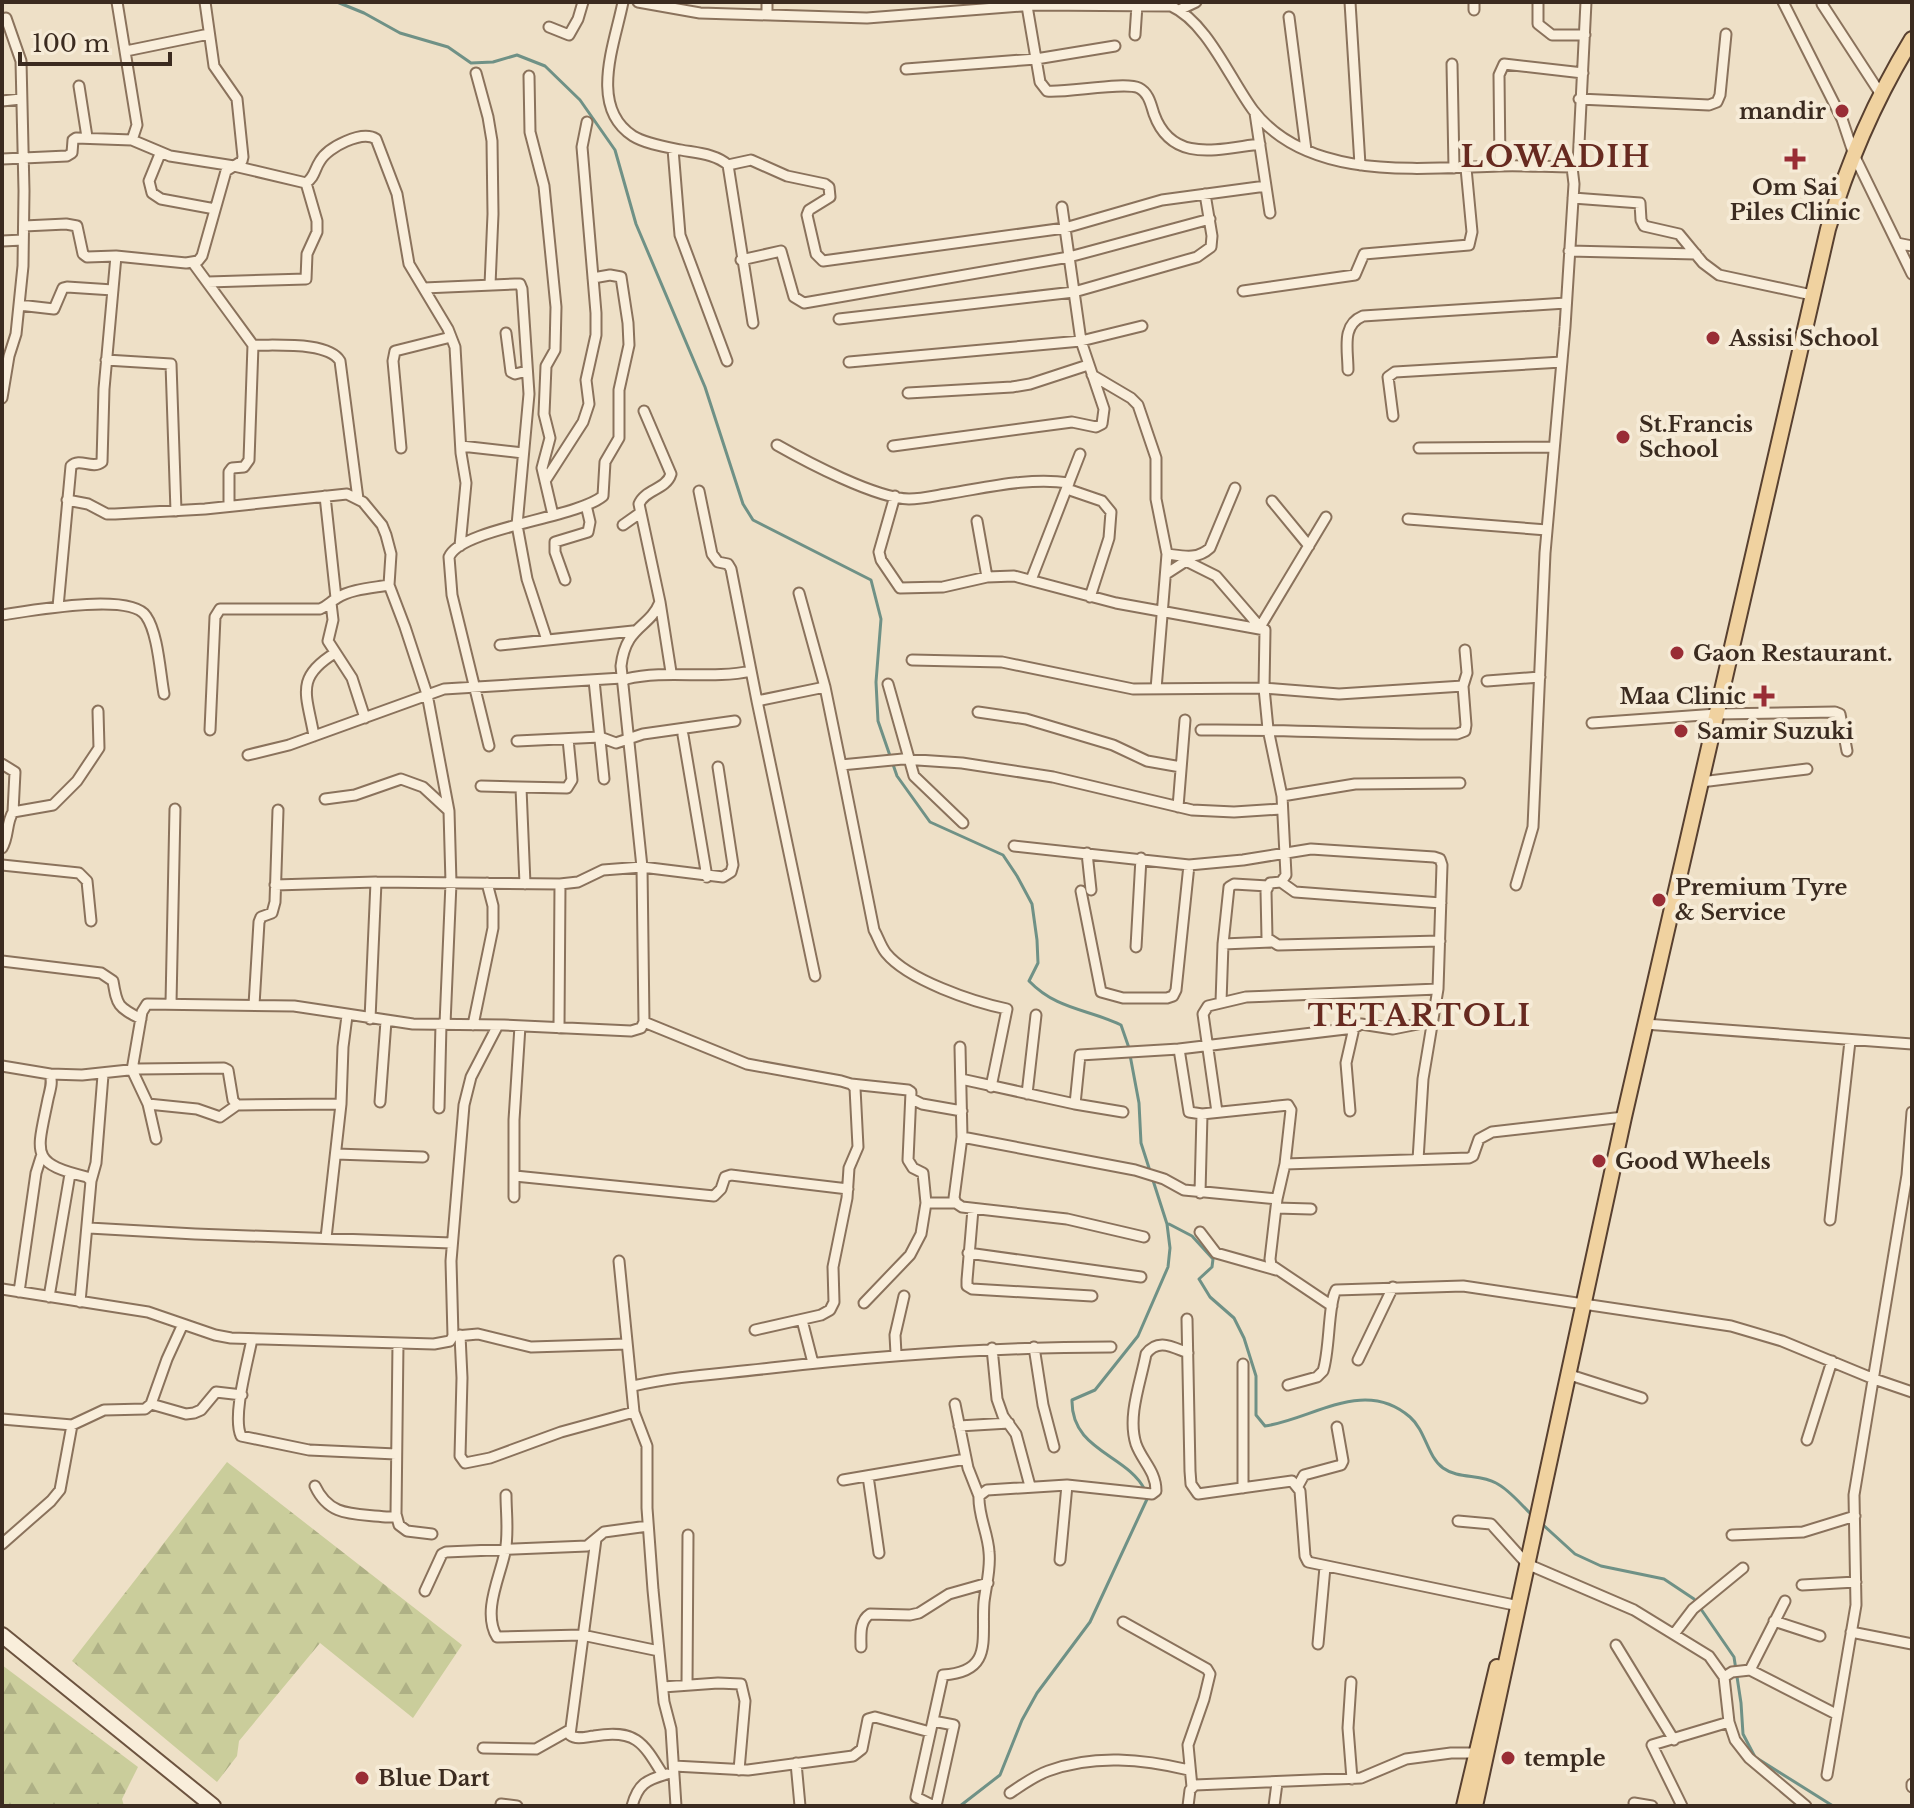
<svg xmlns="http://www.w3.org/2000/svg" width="1914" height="1808" font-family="'Libre Baskerville',serif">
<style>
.forest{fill:url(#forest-firs)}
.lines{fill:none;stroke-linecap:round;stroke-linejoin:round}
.stream{stroke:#6f9186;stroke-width:3}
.street-casing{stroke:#8a725c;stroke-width:13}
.secondary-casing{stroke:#6c533f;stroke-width:18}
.primary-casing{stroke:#584030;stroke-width:18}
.street{stroke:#f9eedb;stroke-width:9}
.secondary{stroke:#f9eedb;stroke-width:14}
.primary{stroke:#f0d2a0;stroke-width:14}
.poi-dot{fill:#992d35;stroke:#f6ebd7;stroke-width:3}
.labels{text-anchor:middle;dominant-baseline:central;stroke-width:8;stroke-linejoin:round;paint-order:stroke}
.poi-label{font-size:22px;font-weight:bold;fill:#3b2b20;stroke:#f6ebd7;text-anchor:start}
.district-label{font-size:30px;font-weight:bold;letter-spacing:2px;fill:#672a20;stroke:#f6ebd7}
</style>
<defs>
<pattern id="forest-firs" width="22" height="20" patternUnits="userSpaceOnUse" patternTransform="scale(2)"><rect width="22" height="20" fill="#cacd9b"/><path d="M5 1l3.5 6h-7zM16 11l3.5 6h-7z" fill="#aeb085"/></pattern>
</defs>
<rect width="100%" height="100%" fill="#eee0c7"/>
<path class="forest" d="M227 1462 462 1645 413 1718 320 1643 239 1741 237 1756 217 1782 72 1661Z
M2 1665 138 1767 122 1799 124 1806H2Z"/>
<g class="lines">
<path class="stream" d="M337 2 364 13 400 33 448 47 471 63 493 62 517 55 545 66 580 100 615 150 636 224 705 387 743 504 753 520 871 580 881 619 876 682 878 721 897 776 930 822 1003 855 1017 876 1032 904 1037 940 1038 963 1029 981C1057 1010 1088 1009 1121 1025L1129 1048
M1130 1055 1139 1103 1141 1143 1167 1224 1170 1248 1168 1267 1138 1336 1095 1390 1072 1400C1071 1451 1127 1454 1145 1490
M1169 1224 1192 1236 1213 1259 1212 1267 1199 1279 1210 1297 1234 1318 1244 1338 1256 1376V1415L1265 1426C1313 1419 1364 1377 1410 1417 1426 1431 1427 1456 1443 1468 1458 1479 1481 1474 1496 1483 1510 1490 1522 1506 1533 1516
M1542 1524 1575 1554 1601 1566 1664 1579 1694 1599 1734 1657 1741 1703 1743 1734 1755 1757 1833 1806
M960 1806 1000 1775 1022 1720 1037 1693 1090 1622 1148 1497"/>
<g class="street-casing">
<path id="street" d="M117 2 137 125 132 140
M623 2C615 43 588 107 633 136 646 144 666 147 681 150 697 153 716 154 728 165L753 323
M638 2 700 13 867 18 1034 5 1171 6C1207 22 1230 79 1253 110 1308 182 1420 168 1499 166 1523 165 1548 167 1572 167L1578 164 1586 2
M767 2V14
M1350 2 1360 165
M1538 2V24L1552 35H1585
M1783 2 1842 119 1854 155 1912 274
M1822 4 1880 93
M1027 6 1040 82 1047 91C1067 93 1125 81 1139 88 1149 93 1151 105 1154 114 1172 164 1218 149 1260 144
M1179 10 1196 2
M1474 10V2
M1289 17 1306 150
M549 27 569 35 578 19 583 2
M1135 35 1137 5
M126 51 209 34
M1452 64 1454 168
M906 69 1036 59 1115 46
M476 73 488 117 492 141 493 214 490 285
M529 76 530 132 544 186 556 307 555 350 546 366 544 414 550 438 542 468 553 515
M79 86 87 137
M1579 99 1709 105 1717 102 1720 95 1726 34
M2 101 21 99
M1255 113 1270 213
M673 149 680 235 727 361
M160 154 149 181 152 193 161 199 215 209
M2 159 67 156 72 153 73 140 76 138 132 140 170 156 234 166 306 183C315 177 314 170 320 161 328 147 362 130 376 139L397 194 409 264 448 329 455 347 461 453 466 483 460 546
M728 165 751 160 787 176 825 184 829 187 830 197 809 210 807 215 816 254 823 261 1065 228 1162 200 1266 186
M1500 166 1499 75 1504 64 1583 73
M1573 198 1640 203 1641 220 1644 226 1679 234 1703 263 1719 275 1812 295
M24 226 66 224 77 226 83 254 87 257 116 256 186 263 198 261 202 256 226 171 242 161 243 157 237 99 214 66 205 2
M2 241 23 240
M1897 243 1912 246
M1569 251 1696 254
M741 260 781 251 794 297 804 303 1069 257 1210 219
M193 263 253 345 249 460 244 467 232 468 229 472V506
M208 282 306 279 307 254 317 232V221L306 183
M424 288 515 284H520L522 289 529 394 517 525 527 579 547 640
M1243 291 1355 275 1364 254 1469 245 1472 232 1466 168
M19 305 54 309 63 288 67 287 113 290
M839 319 1074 292 1197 257 1211 247 1212 236 1205 194
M506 333 511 372 515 374 527 371
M253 345C275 346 328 341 340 361L358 499
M106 360 171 364 176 511
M849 362 1081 341 1142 326
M1348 370C1348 349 1341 325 1363 316L1566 303
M1092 375 1131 398 1138 405 1156 458V499L1167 554 1156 689
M908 393 1012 387 1030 384 1088 365
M2 398 9 356 16 334 23 266 24 191 21 61 6 18
M1393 416 1388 377 1395 372 1562 362
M777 445C807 462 875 498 909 499 923 499 938 495 952 493 989 487 1031 477 1069 483
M461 446 523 453
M893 446 1072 422 1096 427 1102 424 1104 409 1081 341 1062 207
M401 448 393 361 395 351 451 337
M1419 448 1554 447
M545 481 583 422 589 404 586 380 596 335V313L582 147 587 122
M1067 489 1102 501 1111 512 1109 538 1090 597
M699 491 712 554 718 562 728 564 731 569 757 701
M325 496 336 598
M895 496 879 552 881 560 900 588 943 587 987 577 1014 576 1116 603 1265 630 1264 688 1268 729 1282 796
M67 500 88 504 107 514H115L205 509 347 494 363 502 382 525 386 535 391 554 389 585 405 627 427 694 449 811
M1272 501 1309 546
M1408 519 1547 530
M977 521 987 577
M623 525 640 513
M1167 554C1183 556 1197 560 1210 548L1235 488
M1166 574 1186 561 1216 576 1260 627 1326 517
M565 580 555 552V542L588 532 590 522 586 505
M1031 580 1080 454
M799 593 825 687 841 765
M660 602 671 672
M331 603 333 620 328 641 352 678 365 718
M58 607 71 466C80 457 92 470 102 462L104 389 116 256
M2 615C29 611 130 592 146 616 158 633 160 672 164 694
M500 645 633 631
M912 660 1002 662 1133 689 1264 688 1339 694 1463 686 1467 673 1465 650
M594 680 604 779
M1487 681 1540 677
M888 684 914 776 963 823
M978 712 1026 719 1113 745 1147 761 1181 767
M1592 723 1717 714 1835 712 1840 714 1847 751
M210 730 215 617 220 609H320C328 606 330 602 337 598 351 589 372 588 389 585
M1201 730C1287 729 1372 735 1457 734L1465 731 1466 725 1463 686
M683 735 707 877
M314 736C307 695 294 678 335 653
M517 741 600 737 616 743 643 734 735 721
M489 746 452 595 449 557C461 528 577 518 603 496L605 462 619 438V390L629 345 628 323 621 277 610 275 593 278
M248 755 289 745 444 689 622 678 623 682 626 679C668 669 711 680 751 671
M2 764 15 772 13 812
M1701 782 1807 769
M481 786 567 788 572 780 568 739
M521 788 525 884
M325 799 355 795 401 779 423 787 449 811 451 883 445 1024
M1178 807 1185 720
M1014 846 1189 865 1243 860 1311 849 1434 857 1440 859 1442 865 1438 989 1423 1079 1418 1160
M2 848C9 837 6 823 13 812L53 805 77 781 99 748 98 711
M1087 853 1091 890
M2 865 79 873 87 881 91 921
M1281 882 1295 892 1441 903
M275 885 376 882 560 884 578 882 603 870 642 867 723 877 731 872 733 865 718 767
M1516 885 1533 827 1545 553 1565 327 1574 184 1572 167
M1081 891 1101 992 1123 998H1167L1173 996 1176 990 1189 865
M1440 941 1278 945 1267 938 1266 891 1270 883 1281 882 1286 875 1282 796 1355 784 1460 783
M1223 944 1271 942
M1136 947 1141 858
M2 961 101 973 113 981C117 1006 118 1007 141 1019
M815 976 757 701 825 687
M1221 1002 1223 944 1229 887 1234 884 1268 886
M171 1003 175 809
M254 1005 259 922 261 917 272 913 275 902 278 810
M370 1019 376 882
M644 1022 747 1064 841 1081 851 1084 855 1088 858 1147 849 1168 847 1198 833 1267 834 1302 830 1310 821 1315 755 1330
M1645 1024 1912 1044
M473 1025 493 928V906L487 883
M559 1028 560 884
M960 1047 962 1137 1135 1170 1164 1179 1184 1190 1277 1199
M2 1066 50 1074C53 1083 50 1090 48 1099 37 1154 29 1163 87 1177L91 1181 80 1302
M50 1074 82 1075 138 1069 224 1068 228 1070 233 1100 237 1105 341 1104
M961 1079 1075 1104
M851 1084 908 1090 911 1092 908 1160 913 1168 923 1173 926 1203
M991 1087 1007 1009C973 1002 908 980 886 953 881 947 878 937 874 930L841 765 903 759 962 763 1053 777 1192 810 1234 812 1281 809
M1027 1094 1036 1015
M912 1099 922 1104 962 1111
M380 1102 386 1021
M148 1104 197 1109 220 1117 237 1105
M439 1108 441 1024
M1350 1111 1346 1063 1354 1028 1361 1024 1393 1029 1433 1021
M1123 1112 1075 1104 1080 1055 1179 1049
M1217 1112 1203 1014 1208 1006 1246 997 1438 989
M962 1137 954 1198 956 1203 962 1207 1067 1219 1144 1237
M156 1139 148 1104 132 1070 142 1012 147 1004 294 1006 413 1024 504 1025 631 1031 641 1028 644 1022 642 867 621 666C626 625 649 629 660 602L639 504C645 489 666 490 671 474L644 411
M336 1154 423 1157
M1285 1164 1291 1110 1288 1105 1202 1114 1189 1112 1179 1049 1354 1028
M515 1176 714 1196 721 1189 725 1177 731 1175 848 1189
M91 1181 96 1163 103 1075
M1200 1193 1202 1114
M514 1197V1120L520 1026
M1276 1208 1311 1209
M973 1209 967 1280V1286L972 1289 1092 1296
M1830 1220 1850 1041
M89 1228 195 1234 452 1243
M1200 1232 1216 1253 1276 1270
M326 1238 341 1104 343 1047 347 1016
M968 1253 1141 1277
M619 1261 634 1412 647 1446V1508L653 1590 664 1702 671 1729 676 1806
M2 1289 148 1312 215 1335 231 1338 434 1344 450 1341 453 1336 451 1261 464 1105 471 1077 498 1025
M19 1292 36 1173 42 1154
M49 1297 70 1174
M864 1303 910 1255 921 1234 926 1203H956
M1332 1306 1271 1265 1270 1259 1277 1199 1285 1164 1469 1158 1473 1156 1479 1139 1492 1132 1624 1117
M1187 1319 1190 1471 1191 1484 1198 1494 1292 1481 1300 1491 1305 1556 1308 1562 1519 1606
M802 1320 813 1363
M460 1335 462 1378 460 1456 465 1463 490 1458 561 1432 634 1412
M456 1336 478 1334 531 1347 627 1344
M252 1339C248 1361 232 1416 241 1436L309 1450 396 1454
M1034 1347 1043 1405 1054 1447
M992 1348 997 1399 1003 1416 1016 1434 1030 1486
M896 1354 895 1335 904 1296
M1358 1360 1393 1287
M1567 1374 1642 1398
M1288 1385 1317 1377 1323 1371C1330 1350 1328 1304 1336 1290L1463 1286 1731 1326 1782 1341 1874 1379 1912 1392
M633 1386C682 1375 723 1374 771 1368 886 1355 995 1347 1111 1347
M151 1404 186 1414 194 1413 201 1410 216 1392 242 1395
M955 1404 968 1468 979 1496
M2 1419 72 1425 104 1410 145 1409 151 1404 167 1359 183 1324
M959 1426 1009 1423
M1807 1440 1832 1361
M868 1476 879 1553
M843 1480 966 1459
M315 1486C330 1518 354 1513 386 1517H394L396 1514 398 1343
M1298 1486 1304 1475 1341 1465 1343 1461 1337 1427
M1243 1488V1364
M506 1495C506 1513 509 1534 505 1552 500 1577 482 1612 497 1637L582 1635 659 1651
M396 1514 399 1525 407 1531 432 1534
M1458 1521 1491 1524 1527 1564 1634 1610 1709 1656 1724 1677 1729 1722 1735 1740 1749 1758 1806 1806
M1732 1535 1803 1532 1855 1516
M596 1539 570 1735C577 1740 585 1737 594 1736 636 1729 643 1742 663 1775
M2 1544 51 1501 60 1490 72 1425
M1060 1560 1067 1485
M1802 1585 1856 1582
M425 1591 442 1554 446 1552 587 1546 604 1532 648 1526
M1774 1621 1820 1636
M1123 1622 1207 1669 1210 1674 1204 1699 1188 1745 1192 1787
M1851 1632 1912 1644
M1674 1634 1693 1609 1743 1568
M1318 1644 1325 1567
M1616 1645 1674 1740
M861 1647C861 1636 859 1621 870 1614L910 1615 919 1613 949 1594 988 1583
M1750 1670 1785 1601
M1724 1677 1732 1672 1750 1670 1836 1714
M1351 1682 1348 1728 1352 1779
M687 1685 688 1535
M663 1687 718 1683 741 1684 745 1701 739 1770
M933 1721 954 1725 936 1806
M483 1748 536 1749 568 1731
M796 1763 800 1806
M674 1766 748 1770 853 1756 862 1749 868 1719 875 1717 930 1732
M1827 1775 1856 1605 1854 1495 1907 1175 1912 1112
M1912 1787V1784
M1010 1793C1022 1785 1034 1776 1048 1771 1094 1754 1143 1759 1189 1770
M1634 1803 1652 1806
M501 1804 517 1806
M632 1806C638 1784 646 1780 667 1774
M934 1806 916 1797 943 1675C994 1672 981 1639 984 1602 986 1585 991 1569 989 1552 988 1533 978 1515 979 1496L987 1490 1067 1485 1152 1494 1156 1491C1156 1471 1142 1461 1136 1444 1127 1416 1141 1381 1146 1354 1158 1338 1172 1347 1188 1353
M1188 1806 1190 1790 1195 1785 1361 1778 1406 1759 1451 1753H1476
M1274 1806 1277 1783
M1682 1806 1652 1745 1729 1722"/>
</g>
<g class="secondary-casing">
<path id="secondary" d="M2 1635 213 1806"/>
</g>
<g class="primary-casing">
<path id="primary" d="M1464 1806 1497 1667
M1475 1806 1624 1117 1828 229C1848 162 1876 98 1912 39"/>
</g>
<use href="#street" class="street"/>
<use href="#secondary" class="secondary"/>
<use href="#primary" class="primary"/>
</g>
<g class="poi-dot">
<circle cx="1842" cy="111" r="8"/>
<path d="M1791 147h8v8h8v8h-8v8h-8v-8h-8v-8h8z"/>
<circle cx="1713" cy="338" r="8"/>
<circle cx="1623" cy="437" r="8"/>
<circle cx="1677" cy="653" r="8"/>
<path d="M1760 684h8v8h8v8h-8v8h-8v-8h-8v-8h8z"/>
<circle cx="1681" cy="731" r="8"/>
<circle cx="1659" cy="900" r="8"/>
<circle cx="1599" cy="1161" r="8"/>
<circle cx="1508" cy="1758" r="8"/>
<circle cx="362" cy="1778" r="8"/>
</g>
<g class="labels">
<g class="poi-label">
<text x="1826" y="111" text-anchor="end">mandir</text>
<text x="1795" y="187" text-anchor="middle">Om Sai<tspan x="1795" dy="25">Piles Clinic</tspan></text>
<text x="1729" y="338">Assisi School</text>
<text x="1639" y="424">St.Francis<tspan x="1639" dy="25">School</tspan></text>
<text x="1693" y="653">Gaon Restaurant.</text>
<text x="1746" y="696" text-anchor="end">Maa Clinic</text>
<text x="1697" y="731">Samir Suzuki</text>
<text x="1675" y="887">Premium Tyre<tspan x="1675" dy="25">&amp; Service</tspan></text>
<text x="1615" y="1161">Good Wheels</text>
<text x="1524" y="1758">temple</text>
<text x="378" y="1778">Blue Dart</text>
</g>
<g class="district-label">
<text x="1556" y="156">LOWADIH</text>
<text x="1420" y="1015">TETARTOLI</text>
</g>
</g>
<rect width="1914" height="1808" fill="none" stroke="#3b2b20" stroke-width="8"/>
<path d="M20 52v12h150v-12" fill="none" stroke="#3b2b20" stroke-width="4"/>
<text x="32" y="52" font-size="24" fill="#3b2b20" stroke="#f6ebd7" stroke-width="6" paint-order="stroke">100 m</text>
</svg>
